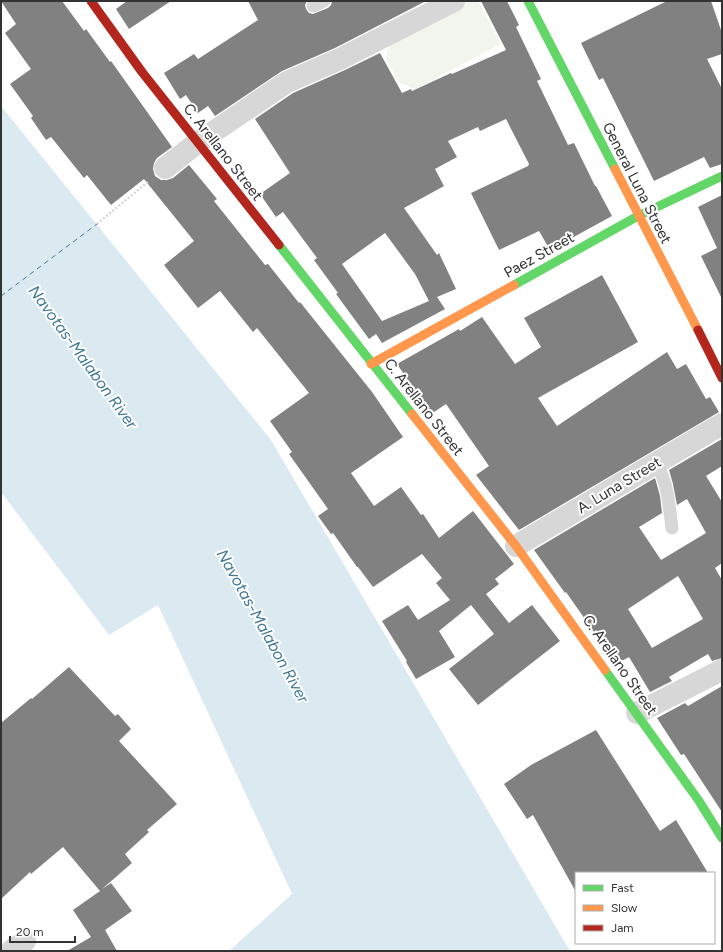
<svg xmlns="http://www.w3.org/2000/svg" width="723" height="952" font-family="Figtree,sans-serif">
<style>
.green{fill:#f2f5ed}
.water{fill:#dbeaf1}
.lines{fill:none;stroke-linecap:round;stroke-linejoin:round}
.ferry{stroke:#407996;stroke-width:1;stroke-dasharray:5 4;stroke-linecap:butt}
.building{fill:#818181;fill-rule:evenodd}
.path{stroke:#d6d6d6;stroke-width:2.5;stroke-dasharray:2 2;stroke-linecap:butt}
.lane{stroke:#d7d7d7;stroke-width:13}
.street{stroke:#d7d7d7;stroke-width:22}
.fast{stroke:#63d668;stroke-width:9}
.slow{stroke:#ff974d;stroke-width:9}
.jam{stroke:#b3261e;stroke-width:9}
.labels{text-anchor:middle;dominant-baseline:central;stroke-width:4;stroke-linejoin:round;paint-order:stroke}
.street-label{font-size:15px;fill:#333;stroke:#fff}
.water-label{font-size:16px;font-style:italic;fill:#407996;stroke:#fff}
</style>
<rect width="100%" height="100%" fill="#fff"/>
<path class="green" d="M463 1H478L501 44 415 89 398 82 386 57 390 42Z"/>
<path class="water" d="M1 106 271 440 570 951H229L292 894 158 605 109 635 1 492Z"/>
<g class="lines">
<path class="ferry" d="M1 296 97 224"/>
</g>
<path class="building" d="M1 1H62L84 31 86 29 110 62 111 61 172 147 157 158 154 163 153 169 155 176 161 180H167L173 178 189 165 217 199 214 201 265 265 268 264 299 303 300 302 372 392 403 437 351 473 374 506 401 487 421 515 423 514 439 538 473 511 514 564 495 579 499 584 486 594 509 623 532 605 560 641 478 705 449 669 494 634 471 605 439 631 455 657 416 679 406 662 407 661 382 621 408 605 418 620 450 600 436 583 442 578 422 554 373 587 358 567H357L333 533 331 534 318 516 328 509 289 454 292 452 270 421 309 393 257 328 253 332 220 291 198 308 164 265 194 241 144 179 111 205 87 175 84 178 51 137 46 140 31 118 33 116 10 84 31 69 5 33 16 24Z
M127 1H171L129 29 116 9Z
M248 1H307L305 5 306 9 309 13 313 14 328 8 331 5 332 1H426L335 48 282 71 215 116 208 106 198 113 186 95 180 99 164 73 194 54 198 59 258 20Z
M481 1H507L519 25 516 27 541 79 537 81 568 145 574 143 595 186H596L612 216 550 250 539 231 499 250 471 193 528 166 529 164 506 119 480 131 478 127 448 141 457 157 435 169 444 186 404 208 437 255 439 253 456 289 437 297 445 309 382 343 376 334 369 339 336 294 338 293 314 260 317 258 283 212 276 217 260 194 290 173 255 119 293 93 345 70 380 53 402 93 411 89 412 91 451 73 452 74 506 50ZM385 233 415 274 429 301 382 321 342 264Z
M667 1H711L722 33V54L707 59 722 89V164L710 168 704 157 654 181 603 78 599 80 581 43Z
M722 195V299L701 256 717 248 698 207Z
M602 275 638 342 538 398 557 426 667 352 677 369 686 364 706 399 710 397 719 412 519 530 476 475 489 466 446 404 431 414 397 364 459 329 460 331 482 317 515 364 541 347 524 318Z
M722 439V466L706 476 722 502V563L715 568 722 580V658L712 661 708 654 669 677 672 681 650 692 629 657 616 664 596 630 594 632 566 592 565 593 534 550 655 478 660 496 662 513 639 527 661 560 706 533 687 499 677 505 673 484 669 470ZM678 576 703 619 652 648 628 609Z
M69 667 115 716 118 714 131 729 119 741 177 804 147 830 149 832 125 854 132 863 102 889 111 883 132 911 105 930 117 951H67L91 937 73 910 100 891 63 847 31 874 30 872 1 899V723L31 698 32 699Z
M722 686V812L684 754 681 755 657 718 685 703 688 706Z
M596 730 660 831 676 820 708 873H576V892L533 815 527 819 504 784 531 765Z"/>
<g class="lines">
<path class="path" d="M97 224 149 181"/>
<path class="lane" d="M313 6 324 1
M656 463C668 482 669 506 672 528"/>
<path class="street" d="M165 168 197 143 287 82 340 59 454 1
M516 546 722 424
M637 713 722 670
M11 951 25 941"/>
<path class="fast" d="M528 1 615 169
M279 245 412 414
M514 285 638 216 722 176
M605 670 699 801 722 838"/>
<path class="slow" d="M615 169 698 330
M371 364 514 285
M412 414 516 546 605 670"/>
<path class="jam" d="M91 1 142 72 279 245
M698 330 722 378"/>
</g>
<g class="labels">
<g class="street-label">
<text transform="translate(223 152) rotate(52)">C. Arellano Street</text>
<text transform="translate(637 183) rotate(63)">General Luna Street</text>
<text transform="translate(539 255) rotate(-29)">Paez Street</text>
<text transform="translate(424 407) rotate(52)">C. Arellano Street</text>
<text transform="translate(619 485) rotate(-31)">A. Luna Street</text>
<text transform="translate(620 665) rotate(55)">C. Arellano Street</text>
</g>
<g class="water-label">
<text transform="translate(83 357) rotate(54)">Navotas-Malabon River</text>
<text transform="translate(263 626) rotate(61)">Navotas-Malabon River</text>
</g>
</g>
<rect width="723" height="952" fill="none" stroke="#333333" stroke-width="4"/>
<rect x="575" y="872" width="140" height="72" fill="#ffffff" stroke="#adadad"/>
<rect x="583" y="885" width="20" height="6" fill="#63d668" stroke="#adadad"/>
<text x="611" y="892" font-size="12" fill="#333333">Fast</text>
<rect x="583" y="905" width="20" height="6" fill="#ff974d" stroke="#adadad"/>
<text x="611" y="912" font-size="12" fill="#333333">Slow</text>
<rect x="583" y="925" width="20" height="6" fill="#b3261e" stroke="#adadad"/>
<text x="611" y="932" font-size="12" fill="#333333">Jam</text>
<path d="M10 936v6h65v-6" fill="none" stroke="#333333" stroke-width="2"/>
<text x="16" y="936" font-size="12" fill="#333333" stroke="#ffffff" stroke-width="3" paint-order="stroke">20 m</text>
</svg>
